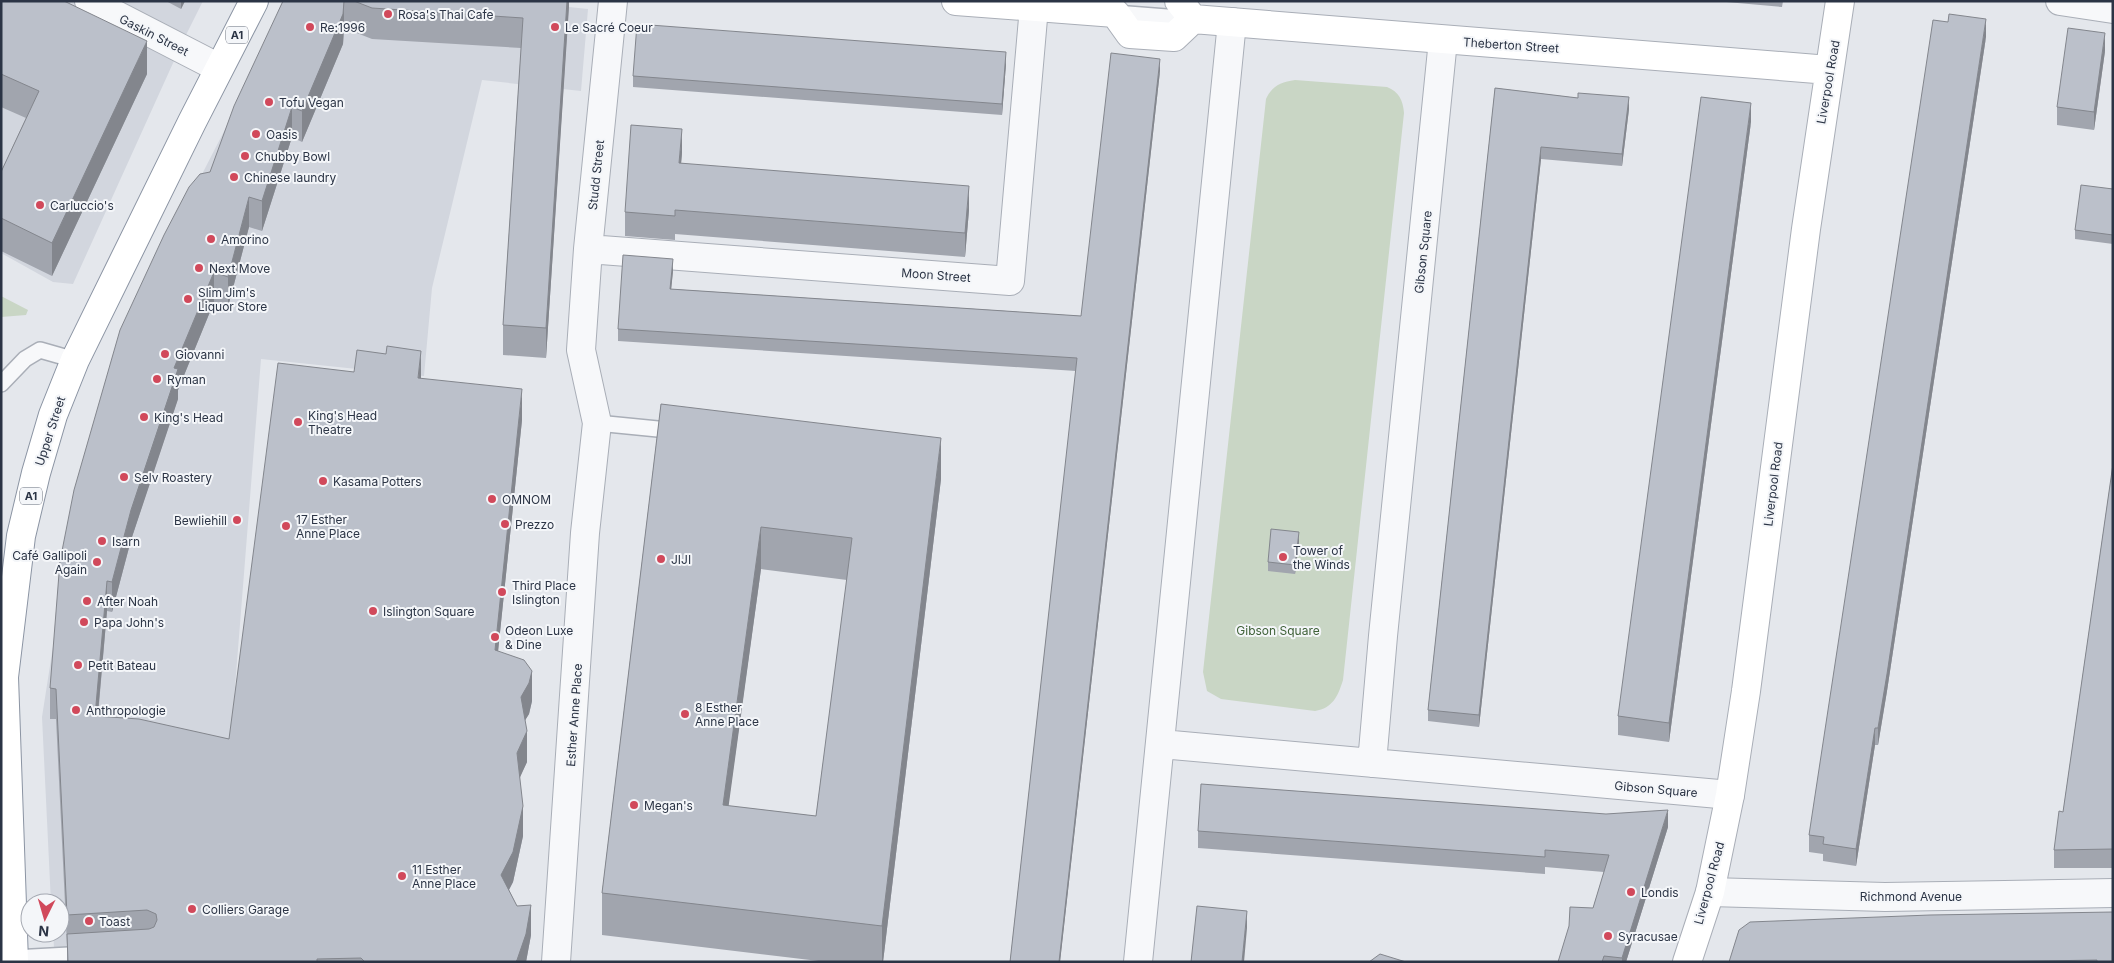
<svg xmlns="http://www.w3.org/2000/svg" width="2114" height="963" font-family="Inter,sans-serif">
<style>
.built{fill:#d2d6de}
.green{fill:#c9d6c5}
.lines{fill:none;stroke-linecap:round;stroke-linejoin:round}
.lane-casing{stroke:#a9aeb7;stroke-width:18}
.street-casing{stroke:#a9aeb7;stroke-width:30}
.secondary-casing{stroke:#a9aeb7;stroke-width:30}
.highway-casing{stroke:#8b94a3;stroke-width:30}
.lane{stroke:#f7f8fa;stroke-width:15}
.street{stroke:#f7f8fa;stroke-width:28}
.secondary{stroke:#fff;stroke-width:28}
.highway{stroke:#fff;stroke-width:28}
.wall{fill:#a1a5ae;fill-rule:evenodd}
.shaded-wall{fill:#83868d}
.building{fill:#bbc0ca;stroke:#83868d;fill-rule:evenodd}
.poi-dot{fill:#d1495b;stroke:#f4f6f9;stroke-width:2}
.labels{text-anchor:middle;dominant-baseline:central;stroke-width:4;stroke-linejoin:round;paint-order:stroke}
.shield{fill:#f4f6f9;stroke:#676e7b;stroke-width:1}
.shield-label{font-size:11px;font-weight:bold;fill:#2b3445}
.poi-label{font-size:12px;fill:#2b3445;stroke:#f4f6f9;text-anchor:start}
.street-label{font-size:12px;fill:#2b3445;stroke:#f4f6f9}
.park-label{font-size:12px;fill:#3f6138;stroke:#f4f6f9}
</style>
<rect width="100%" height="100%" fill="#e4e7ec"/>
<path class="built" d="M54 1H203L183 41 73 284 53 282 1 253V108Z
M291 1H511L588 9 581 91 482 80 432 288 424 376 261 359 227 788 55 962 53 933H60V903H51L42 717 59 608 199 180Z"/>
<path class="green" d="M1295 80 1387 87C1399 92 1403 100 1404 113L1343 680C1338 696 1333 708 1315 711L1221 699 1207 691 1203 672 1266 99C1272 86 1281 82 1295 80Z
M1 296 28 310 26 315 1 317Z"/>
<g class="lines">
<g class="lane-casing">
<path id="lane" d="M1115 13 1193 19
M1 384 25 359 40 350 75 360
M597 423 678 431
M14 958 87 954"/>
</g>
<g class="street-casing">
<path id="street" d="M89 1 219 68
M2060 1 2113 9
M588 249 1010 281 1034 7
M1161 744 1730 795
M1372 763 1383 636 1443 40
M1710 892 1885 897 2113 893
M556 962 585 533 597 423 581 350 588 249 613 1
M1138 962 1232 22"/>
</g>
<g class="secondary-casing">
<path id="secondary" d="M956 1 1115 13 1130 34 1174 37 1193 19
M1179 1 1193 19 1829 70
M1687 962 1710 892 1730 795 1746 691 1806 229 1840 1"/>
</g>
<g class="highway-casing">
<path id="highway" d="M14 962 4 677 21 536 36 473 53 415 75 360 192 122 254 1"/>
</g>
<use href="#lane" class="lane"/>
<use href="#street" class="street"/>
<use href="#secondary" class="secondary"/>
<use href="#highway" class="highway"/>
</g>
<path class="wall" d="M1 1 147 74 52 276 1 251V172L26 118 1 107Z
M166 1H185L181 9Z
M283 1H569L546 358 503 355V325L521 48 372 39 344 28 343 44 302 142 292 137 262 231 249 227 228 307 214 302 178 390V399L131 540 112 612 107 611 98 716 229 739 354 372 421 379 522 420 498 651 532 701 529 714 525 720 527 762 519 778 523 836 513 882 509 890 531 935 526 962H67V945L56 719H50V688L210 172Z
M1715 1H1783L1782 7Z
M1986 37 1887 691 1878 745H1875L1856 866 1823 861V854L1809 852V835Z
M2105 51 2094 130 2057 125V107Z
M1006 64 1002 115 633 87V76Z
M1160 71 1060 962H1010L1076 371 618 341V329L673 271 671 289 1081 316Z
M1495 88 1578 98 1629 109 1622 166 1541 159 1479 727 1428 721V710Z
M1751 122 1669 742 1618 735V716Z
M682 153 681 163 969 210 965 257 675 234V240L625 236V212Z
M2113 189V244L2075 239V230Z
M661 404 941 479 883 962H827L602 935V893ZM761 569 847 580 816 816 728 806Z
M2113 464V868H2054V850L2063 812Z
M1299 542 1295 574 1268 571V562Z
M1668 827 1626 962H1558L1593 908 1604 872 1545 867V874L1198 848V831Z
M2113 912V962H1729Z"/>
<path class="shaded-wall" d="M181 1H185L181 9Z
M344 1V28L343 44 302 142V111Z
M567 1H569V7L546 358V328Z
M1986 19V37L1887 691 1878 745V728Z
M2105 33V51L2094 130V112Z
M147 41V74L52 276V243Z
M1006 52V64L1002 115V104Z
M1160 59V71L1060 962H1059Z
M1629 97V109L1622 166V154Z
M1751 103V122L1669 742V723Z
M292 107V137L262 231V201Z
M682 129V153L679 187V163Z
M1541 147V159L1479 727V715Z
M969 186V210L965 257V233Z
M249 197V227L228 307V277Z
M673 259V271L670 301V289Z
M214 272V302L178 390V399L131 540 112 612V582L131 510 174 368Z
M421 351V381L418 378Z
M522 389V420L495 681V650Z
M941 438V479L883 962H882V926Z
M761 527V569L723 847V805Z
M1299 532V542L1295 574V565Z
M107 581V611L95 746V716Z
M532 671V701L529 714 521 727V697Z
M1875 728V745L1856 866V849Z
M527 731V762L517 784V753Z
M523 806V836L513 882 501 905V875Z
M1668 810V827L1626 962H1622V958Z
M531 905V935L526 962H515Z
M1247 911V928L1244 962H1242Z"/>
<path class="building" d="M1 1H64L147 41 52 243 1 218V172L39 91 1 74Z
M283 1H344L343 14 302 111 292 107 262 201 249 197 228 277 214 272 174 368 178 369 131 510 112 582 107 581 95 716 139 719 229 739 278 363 354 372 357 350 386 354 387 346 421 351 418 378 522 389 495 650 524 660 532 671 529 683 521 697 527 731 517 753 523 806 513 852 501 875 517 906 531 905 526 934 517 960 515 962H365L361 958 317 959V962H68L67 934 149 929 154 927 157 920 156 914 147 910 67 915 56 689 50 688 60 561 74 490 120 330 164 235 189 187 200 174 210 172 234 106Z
M354 1H567L546 328 503 325 523 18 372 8Z
M1949 14 1986 19 1887 674 1878 728H1875L1856 849 1823 844 1824 837 1809 835 1933 20 1948 22Z
M637 24 1006 52 1002 104 633 76Z
M2068 28 2105 33 2094 112 2057 107Z
M1111 53 1160 59 1059 962H1010L1077 358 618 329 623 255 673 259 670 289 1081 316Z
M1495 88 1578 98V93L1629 97 1622 154 1541 147 1479 715 1428 710Z
M1701 97 1751 103 1669 723 1618 716Z
M631 125 682 129 679 163 969 186 965 233 675 210V216L625 212Z
M2081 185 2113 189V235L2075 230Z
M661 404 941 438 882 926 602 893ZM761 527 852 538 816 816 723 805Z
M2113 464V849L2054 850 2059 811 2063 812Z
M1271 529 1299 532 1295 565 1268 562Z
M1201 784 1606 814 1668 810 1622 958 1604 956 1602 962H1558L1569 926 1570 907 1593 908 1609 855 1545 850V857L1198 831Z
M1197 906 1247 911 1242 962H1191Z
M2113 912V962H2097V960L1987 962H1729L1739 930 1750 922 1930 915Z
M1380 954 1406 962H1369Z"/>
<g class="poi-dot">
<circle cx="388" cy="14" r="5"/>
<circle cx="310" cy="27" r="5"/>
<circle cx="555" cy="27" r="5"/>
<circle cx="269" cy="102" r="5"/>
<circle cx="256" cy="134" r="5"/>
<circle cx="245" cy="156" r="5"/>
<circle cx="234" cy="177" r="5"/>
<circle cx="40" cy="205" r="5"/>
<circle cx="211" cy="239" r="5"/>
<circle cx="199" cy="268" r="5"/>
<circle cx="188" cy="299" r="5"/>
<circle cx="165" cy="354" r="5"/>
<circle cx="157" cy="379" r="5"/>
<circle cx="144" cy="417" r="5"/>
<circle cx="298" cy="422" r="5"/>
<circle cx="124" cy="477" r="5"/>
<circle cx="323" cy="481" r="5"/>
<circle cx="492" cy="499" r="5"/>
<circle cx="237" cy="520" r="5"/>
<circle cx="505" cy="524" r="5"/>
<circle cx="286" cy="526" r="5"/>
<circle cx="102" cy="541" r="5"/>
<circle cx="1283" cy="557" r="5"/>
<circle cx="661" cy="559" r="5"/>
<circle cx="97" cy="562" r="5"/>
<circle cx="502" cy="592" r="5"/>
<circle cx="87" cy="601" r="5"/>
<circle cx="373" cy="611" r="5"/>
<circle cx="84" cy="622" r="5"/>
<circle cx="495" cy="637" r="5"/>
<circle cx="78" cy="665" r="5"/>
<circle cx="76" cy="710" r="5"/>
<circle cx="685" cy="714" r="5"/>
<circle cx="634" cy="805" r="5"/>
<circle cx="402" cy="876" r="5"/>
<circle cx="1631" cy="892" r="5"/>
<circle cx="192" cy="909" r="5"/>
<circle cx="89" cy="921" r="5"/>
<circle cx="1608" cy="936" r="5"/>
</g>
<g class="labels">
<g class="shield">
<rect x="226" y="26.5" width="22" height="17" rx="4"/>
<rect x="20" y="487.5" width="22" height="17" rx="4"/>
</g>
<g class="shield-label">
<text x="237" y="35">A1</text>
<text x="31" y="496">A1</text>
</g>
<g class="poi-label">
<text x="398" y="14">Rosa's Thai Cafe</text>
<text x="320" y="27">Re:1996</text>
<text x="565" y="27">Le Sacré Coeur</text>
<text x="279" y="102">Tofu Vegan</text>
<text x="266" y="134">Oasis</text>
<text x="255" y="156">Chubby Bowl</text>
<text x="244" y="177">Chinese laundry</text>
<text x="50" y="205">Carluccio's</text>
<text x="221" y="239">Amorino</text>
<text x="209" y="268">Next Move</text>
<text x="198" y="292">Slim Jim's<tspan x="198" dy="14">Liquor Store</tspan></text>
<text x="175" y="354">Giovanni</text>
<text x="167" y="379">Ryman</text>
<text x="308" y="415">King's Head<tspan x="308" dy="14">Theatre</tspan></text>
<text x="154" y="417">King's Head</text>
<text x="134" y="477">Selv Roastery</text>
<text x="333" y="481">Kasama Potters</text>
<text x="502" y="499">OMNOM</text>
<text x="296" y="519">17 Esther<tspan x="296" dy="14">Anne Place</tspan></text>
<text x="227" y="520" text-anchor="end">Bewliehill</text>
<text x="515" y="524">Prezzo</text>
<text x="112" y="541">Isarn</text>
<text x="1293" y="550">Tower of<tspan x="1293" dy="14">the Winds</tspan></text>
<text x="87" y="555" text-anchor="end">Café Gallipoli<tspan x="87" dy="14">Again</tspan></text>
<text x="671" y="559">JIJI</text>
<text x="512" y="585">Third Place<tspan x="512" dy="14">Islington</tspan></text>
<text x="97" y="601">After Noah</text>
<text x="383" y="611">Islington Square</text>
<text x="94" y="622">Papa John's</text>
<text x="505" y="630">Odeon Luxe<tspan x="505" dy="14">&amp; Dine</tspan></text>
<text x="88" y="665">Petit Bateau</text>
<text x="695" y="707">8 Esther<tspan x="695" dy="14">Anne Place</tspan></text>
<text x="86" y="710">Anthropologie</text>
<text x="644" y="805">Megan's</text>
<text x="412" y="869">11 Esther<tspan x="412" dy="14">Anne Place</tspan></text>
<text x="1641" y="892">Londis</text>
<text x="202" y="909">Colliers Garage</text>
<text x="99" y="921">Toast</text>
<text x="1618" y="936">Syracusae</text>
</g>
<g class="street-label">
<text transform="translate(154 35) rotate(27)">Gaskin Street</text>
<text transform="translate(1511 45) rotate(4)">Theberton Street</text>
<text transform="translate(1828 82) rotate(-80)">Liverpool Road</text>
<text transform="translate(596 175) rotate(-84)">Studd Street</text>
<text transform="translate(1423 252) rotate(-84)">Gibson Square</text>
<text transform="translate(936 275) rotate(4)">Moon Street</text>
<text transform="translate(50 431) rotate(-72)">Upper Street</text>
<text transform="translate(1773 484) rotate(-83)">Liverpool Road</text>
<text transform="translate(574 715) rotate(-86)">Esther Anne Place</text>
<text transform="translate(1656 789) rotate(5)">Gibson Square</text>
<text transform="translate(1709 883) rotate(-75)">Liverpool Road</text>
<text x="1911" y="896">Richmond Avenue</text>
</g>
<g class="park-label">
<text x="1278" y="630">Gibson Square</text>
</g>
</g>
<rect width="2114" height="963" fill="none" stroke="#2b3445" stroke-width="5"/>
<g transform="translate(45 918) rotate(185)"><circle r="24" fill="#f4f6f9" stroke="#a4a8b1"/>
<path d="M0-4L9 19L0 12L-9 19Z" fill="#d1495b"/>
<text y="-8" font-size="14" font-weight="bold" text-anchor="middle" fill="#2b3445">N</text>
</g>
</svg>
